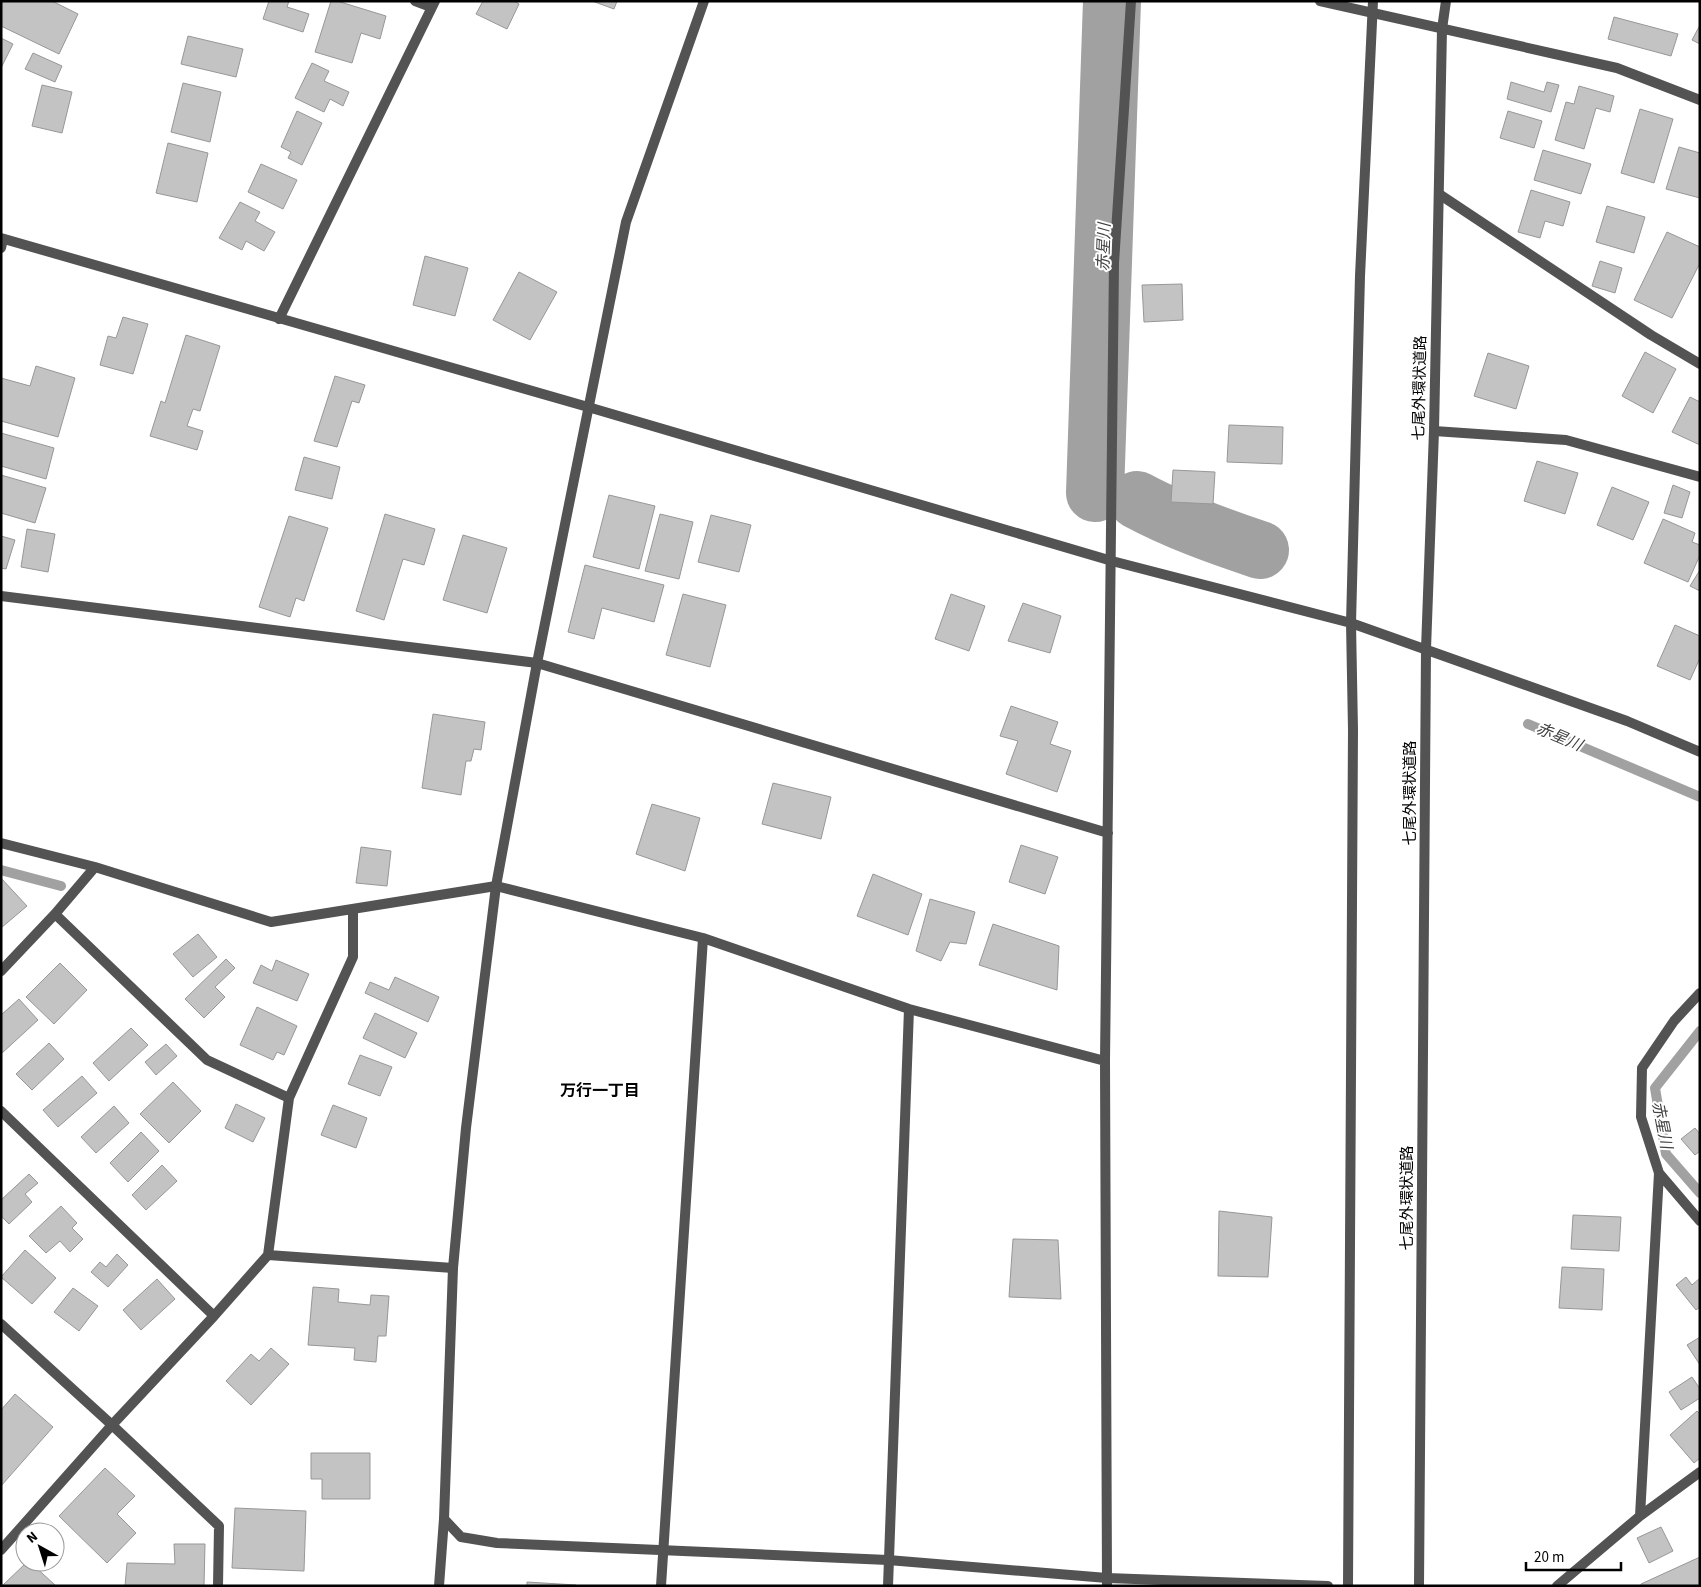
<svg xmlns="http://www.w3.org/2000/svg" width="1701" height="1587" font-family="'Source Sans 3','Noto Sans JP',sans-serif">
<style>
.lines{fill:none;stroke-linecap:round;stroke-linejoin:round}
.stream{stroke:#a1a1a1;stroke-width:10}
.river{stroke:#a1a1a1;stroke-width:58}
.building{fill:#c3c3c3;stroke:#979797}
.service{stroke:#535353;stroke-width:10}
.minor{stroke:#535353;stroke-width:10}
.tertiary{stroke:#535353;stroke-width:10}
.labels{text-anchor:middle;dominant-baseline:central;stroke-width:4;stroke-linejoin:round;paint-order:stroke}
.street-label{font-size:15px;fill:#000;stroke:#fff}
.water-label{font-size:16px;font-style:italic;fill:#424242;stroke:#fff}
.neighbourhood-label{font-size:16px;font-weight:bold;fill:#000;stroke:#fff}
</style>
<rect width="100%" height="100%" fill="#fff"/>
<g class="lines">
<path class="stream" d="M1528 724 1700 797
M1 870 61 886
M1700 1031 1655 1088 1666 1154 1700 1193"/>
<path class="river" d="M1095 493 1112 1
M1137 500C1176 521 1218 536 1260 550"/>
</g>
<path class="building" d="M1 1H52L78 14 59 54 1 26Z
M269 1H289L287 7 309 14 303 32 263 19Z
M331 1H337L386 16 380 39 361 33 352 63 315 52Z
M483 1H514L519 4 507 29 476 14Z
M592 1H617L614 9Z
M1614 17 1678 34 1671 56 1608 39Z
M1700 25V44L1692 40Z
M188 36 243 49 236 77 181 64Z
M1 38 13 44 1 68Z
M33 53 62 66 55 82 25 69Z
M312 63 329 71 324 81 349 92 343 106 330 99 324 112 295 98Z
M1511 82 1544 92 1547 82 1559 85 1551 112 1507 99Z
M183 83 221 92 210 142 171 132Z
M42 85 72 92 62 133 32 126Z
M1579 86 1614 96 1610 112 1596 108 1584 149 1555 140 1566 102 1574 104Z
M1640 109 1673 119 1654 183 1621 173Z
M297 111 322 123 302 165 288 158 291 152 281 147Z
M1508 111 1542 121 1534 148 1500 138Z
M168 143 208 153 197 202 156 193Z
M1679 147 1700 153V198L1666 189Z
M1543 150 1591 164 1581 194 1534 180Z
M261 164 297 180 283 209 248 192Z
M1531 190 1570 202 1563 226 1545 221 1540 238 1518 232Z
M240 202 260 212 255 221 275 232 264 251 246 241 242 250 219 238Z
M1607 206 1645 217 1634 253 1596 242Z
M1667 232 1700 247V263L1672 318 1634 300Z
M425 256 468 268 455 316 413 305Z
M1600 261 1622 268 1615 293 1592 286Z
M519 272 557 292 530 340 493 320Z
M1182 284 1183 320 1144 322 1142 285Z
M123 317 148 324 133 374 100 365 108 336 116 338Z
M186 335 220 346 200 411 193 409 187 426 203 431 197 450 150 436 161 401 165 403Z
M1645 352 1676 369 1653 413 1622 396Z
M1488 353 1529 366 1516 409 1474 396Z
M36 366 75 378 58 437 1 421V378L30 386Z
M335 376 365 385 359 403 352 401 337 447 314 441Z
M1690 397 1700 402V445L1672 432Z
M1229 425 1283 427 1282 464 1227 462Z
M1 433 54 448 46 479 1 466Z
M304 457 340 467 332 499 295 490Z
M1537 461 1578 473 1565 514 1524 501Z
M1173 470 1215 472 1213 504 1171 502Z
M1 475 46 488 35 523 1 513Z
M1673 485 1690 492 1682 518 1664 513Z
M1612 487 1649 502 1633 540 1597 525Z
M609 495 655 506 639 569 593 557Z
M385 514 435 529 424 565 403 559 384 620 356 611Z
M660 514 693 522 679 579 645 571Z
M711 515 751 525 739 572 698 562Z
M289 516 328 528 304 601 296 598 290 617 259 607Z
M1663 519 1695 533 1692 542 1700 545V555L1688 582 1644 563Z
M27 529 55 534 48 572 21 567Z
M463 535 507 548 487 613 443 600Z
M1 536 15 540 6 569 1 568Z
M585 565 664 585 654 622 602 608 594 639 568 632Z
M1700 570V591L1690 586Z
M683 594 726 605 710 667 666 655Z
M951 594 985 606 969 651 935 639Z
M1023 603 1061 616 1050 653 1008 641Z
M1675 625 1700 636V658L1690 680 1657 666Z
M1011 706 1058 722 1050 744 1071 751 1057 792 1006 774 1018 741 1000 736Z
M433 714 485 722 481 750 474 749 471 761H466L461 795 422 788Z
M773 783 831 797 821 839 762 824Z
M652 804 700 818 685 871 636 854Z
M1021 845 1058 857 1045 894 1009 882Z
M361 847 391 851 387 886 356 883Z
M873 874 922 894 908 935 857 916Z
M1 878 27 906 1 928Z
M930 899 975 912 966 944 950 942 941 961 916 951Z
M993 924 1059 946 1057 990 979 965Z
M198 934 217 957 193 977 173 954Z
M226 959 235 968 215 987 225 997 204 1018 185 999Z
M276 960 309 974 297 1001 253 983 261 965 272 971Z
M60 963 87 990 54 1024 26 997Z
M395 977 439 997 428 1022 365 993 370 982 389 990Z
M19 999 38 1020 1 1054V1015Z
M257 1007 297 1026 284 1055 277 1052 273 1060 240 1045Z
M375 1013 417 1033 405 1058 363 1038Z
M131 1028 148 1045 109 1081 93 1063Z
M49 1043 64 1059 32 1090 16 1074Z
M166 1044 177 1056 156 1075 145 1062Z
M360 1055 392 1067 380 1096 348 1084Z
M82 1076 97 1093 58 1127 43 1110Z
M173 1082 201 1111 169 1143 140 1114Z
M236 1104 265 1118 253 1142 225 1128Z
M333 1105 367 1118 356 1148 321 1135Z
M114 1106 129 1123 96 1153 81 1137Z
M1695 1128 1700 1134V1151L1695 1155 1681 1139Z
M141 1132 159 1151 128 1182 110 1163Z
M162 1165 177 1181 146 1210 132 1195Z
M29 1174 38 1183 25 1194 32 1202 9 1224 1 1216V1200Z
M61 1206 77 1223 72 1228 83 1239 70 1252 60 1241 46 1253 29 1236Z
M1219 1211 1272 1217 1268 1277 1218 1276Z
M1573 1215 1621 1217 1619 1251 1571 1249Z
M1013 1239 1058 1240 1061 1299 1009 1297Z
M25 1250 56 1278 32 1304 1 1277Z
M117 1254 128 1265 108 1287 91 1272 100 1262 106 1267Z
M1562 1267 1604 1269 1602 1310 1559 1308Z
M1686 1277 1692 1285 1700 1278V1307L1696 1310 1676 1285Z
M157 1279 175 1299 141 1330 123 1310Z
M313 1287 339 1289 338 1302 370 1305 371 1295 389 1296 386 1336H378L376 1362 354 1360 355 1348 308 1345Z
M73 1288 98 1306 79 1331 54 1312Z
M1700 1337V1365L1687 1345Z
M271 1348 289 1364 251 1405 226 1381 251 1354 259 1361Z
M1692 1377 1700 1389V1398L1681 1410 1669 1392Z
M15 1394 53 1427 1 1486V1410Z
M1697 1411 1700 1414V1458L1694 1463 1670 1435Z
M311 1453H370V1499H322V1479H311Z
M105 1468 135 1496 117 1514 136 1533 107 1563 59 1516Z
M235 1508 306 1511 304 1571 232 1568Z
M1661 1527 1673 1551 1649 1563 1637 1538Z
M174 1544H205L204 1586H125L127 1563 175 1564Z
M1700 1557V1586H1641V1584Z
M27 1562H30L56 1586H2Z
M527 1582 576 1585V1586H527Z"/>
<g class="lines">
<path class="service" d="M1439 194 1651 335 1700 364"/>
<path class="minor" d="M415 1 431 7
M1320 1 1617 68 1700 100
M1 248 3 239
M279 319 435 1
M1434 431 1566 440 1700 477
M1 596 537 663 1108 833
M1 843 95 867 271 922 496 886 703 938 909 1009 1105 1061
M55 914 207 1060 289 1098
M1 971 55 914 95 867
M1700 993 1674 1021 1642 1068 1641 1117 1659 1173 1700 1221
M1 1111 214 1316
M268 1255 289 1098 353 957V910
M1 1324 112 1425 219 1526 218 1586
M1640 1516 1700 1472
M1 1550 112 1425 214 1316 268 1255 453 1268
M439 1586 444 1519
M661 1586 703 938
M888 1586 909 1009
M1107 1586 1105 1061 1114 263 1131 1
M1557 1586 1640 1516 1659 1173"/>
<path class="tertiary" d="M704 1 626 222 537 663 496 886 466 1128 453 1268 444 1519 461 1537 497 1543 888 1560 1107 1578 1328 1586
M1 238 588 407 1112 561 1351 623 1627 721 1700 752
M1348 1586 1353 730 1351 623 1360 276 1373 1
M1419 1586 1426 649 1434 431 1442 29 1446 1"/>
</g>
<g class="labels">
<g class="street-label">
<text transform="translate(1420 388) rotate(-89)">七尾外環状道路</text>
<text transform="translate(1410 793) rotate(-90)">七尾外環状道路</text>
<text transform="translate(1407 1198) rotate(-90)">七尾外環状道路</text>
</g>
<g class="water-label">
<text transform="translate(1104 247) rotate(-88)">赤星川</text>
<text transform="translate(1559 737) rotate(23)">赤星川</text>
<text transform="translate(1662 1125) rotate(79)">赤星川</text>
</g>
<g class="neighbourhood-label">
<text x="600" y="1091">万行一丁目</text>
</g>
</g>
<rect width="1701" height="1587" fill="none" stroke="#000000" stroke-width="5"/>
<g transform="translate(40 1547) rotate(321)"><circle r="24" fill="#ffffff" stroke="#999999"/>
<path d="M0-4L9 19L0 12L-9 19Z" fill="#000000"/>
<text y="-8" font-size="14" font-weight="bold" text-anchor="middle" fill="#000000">N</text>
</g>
<path d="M1526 1562v8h95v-8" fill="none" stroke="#000000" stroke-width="2.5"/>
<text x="1534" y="1562" font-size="15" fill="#000000" stroke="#ffffff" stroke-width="4" paint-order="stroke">20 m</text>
</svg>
